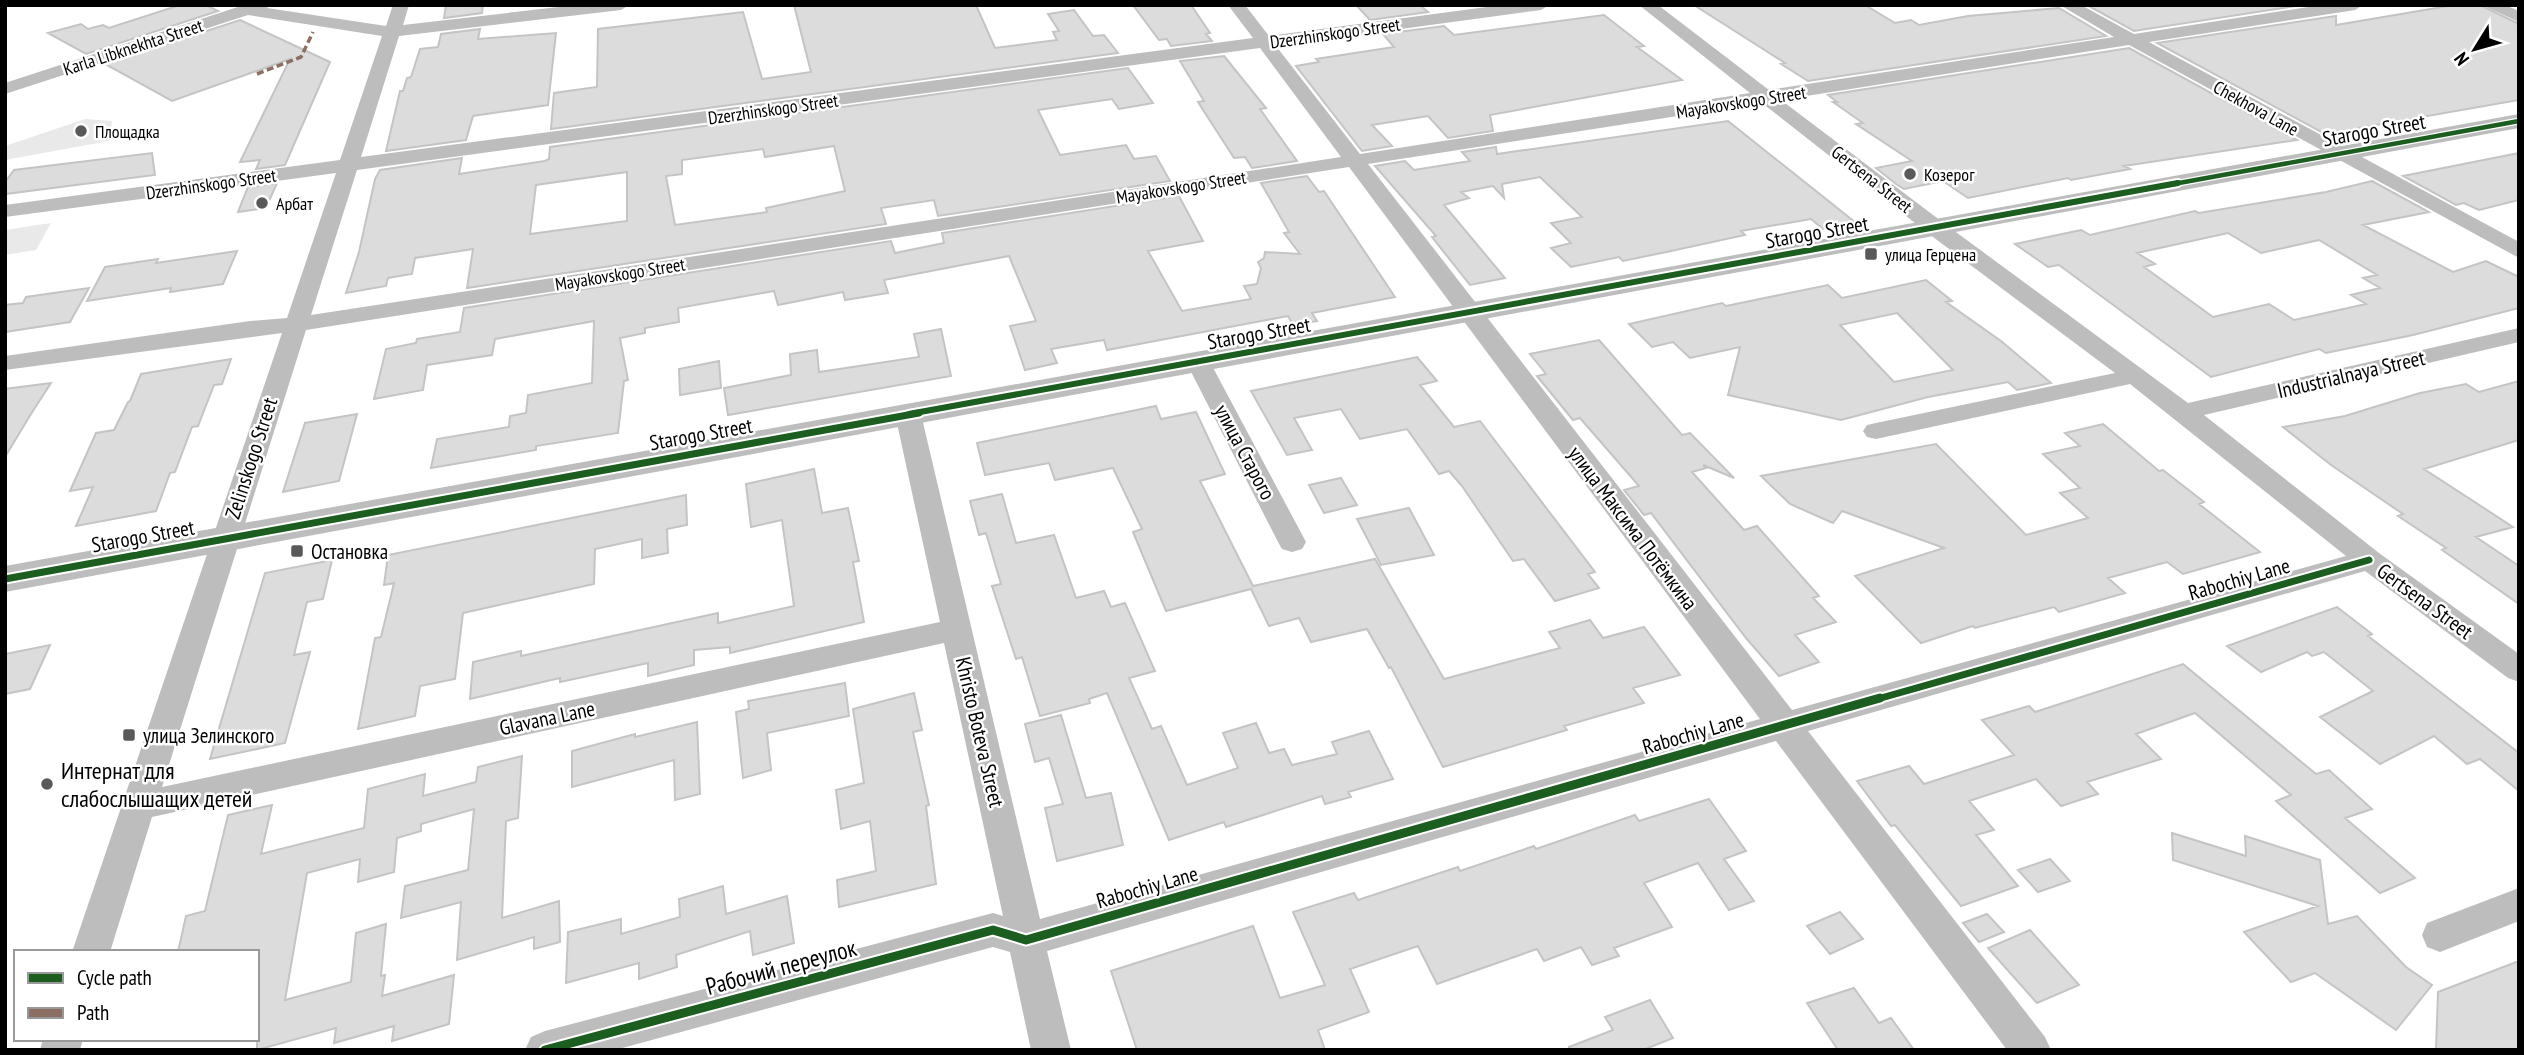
<svg xmlns="http://www.w3.org/2000/svg" width="2524" height="1055" font-family="'PT Sans Narrow',sans-serif">
<style>
.green{fill:#e9e9e9}
.building{fill:#dcdcdc;stroke:#c4c4c4;stroke-width:2;fill-rule:evenodd}
.lines{fill:none;stroke-linecap:round;stroke-linejoin:round}
.minor{fill:#bdbdbd;fill-rule:evenodd}
.tertiary{fill:#bdbdbd;fill-rule:evenodd}
.quiet{stroke:#8d6e63;stroke-width:3.5;stroke-dasharray:7 3.5;stroke-linecap:butt}
.cycleway-far3-casing{stroke:#fff;stroke-width:7}
.cycleway-far2-casing{stroke:#fff;stroke-width:10}
.cycleway-far1-casing{stroke:#fff;stroke-width:11}
.cycleway-casing{stroke:#fff;stroke-width:13}
.cycleway-far3{stroke:#1b5e20;stroke-width:4.5}
.cycleway-far2{stroke:#1b5e20;stroke-width:6}
.cycleway-far1{stroke:#1b5e20;stroke-width:7}
.cycleway{stroke:#1b5e20;stroke-width:9}
.poi-dot{fill:#595959;stroke:#fff;stroke-width:2.5}
.labels{text-anchor:middle;dominant-baseline:central;stroke-width:5;stroke-linejoin:round;paint-order:stroke}
.far-street-label{font-size:18px;fill:#000;stroke:#fff}
.far-poi-label{font-size:18px;fill:#000;stroke:#fff;text-anchor:start}
.street-label{font-size:21px;fill:#000;stroke:#fff}
.poi-label{font-size:21px;fill:#000;stroke:#fff;text-anchor:start}
.near-poi-label{font-size:24px;fill:#000;stroke:#fff;text-anchor:start}
.near-street-label{font-size:24px;fill:#000;stroke:#fff}
</style>
<rect width="100%" height="100%" fill="#fff"/>
<path class="green" d="M85 119 112 121 109 141 5 160V146Z
M51 223 36 250 5 255V230Z"/>
<path class="building" d="M180 5H206L218 11 86 54 48 33 81 24 88 29 103 25 109 28Z
M446 5H483L482 13 444 18Z
M794 5H976L995 48 1057 40 1053 32 1059 31 1048 14 1074 10 1093 36 1104 35 1118 53 551 129 554 93 597 87 598 29 743 12 762 79 811 72Z
M1133 5H1191L1210 33 1206 34 1212 41 1171 46 1167 39 1159 40Z
M1356 5H1420L1428 12 1370 20Z
M1694 5H1865L1895 23 1911 20 1919 25 1968 16 2059 8 2106 36 1808 81 1781 64 1785 63Z
M2087 5H2302L2134 31Z
M2454 5H2480L2519 24V100L2325 134 2157 43 2336 16V25Z
M1604 15 1644 46 1637 47 1682 80 1490 115 1493 131 1448 138 1428 116 1372 125 1392 146 1362 151 1296 66 1319 62 1316 59 1394 47 1383 34 1444 26 1454 35Z
M240 20 330 62 285 165 256 169 260 160 240 162 290 59 172 101 105 64Z
M480 29 478 39 556 33 548 105 473 116 466 140 386 151 400 91H403L407 78 411 77 420 49 438 47 441 34Z
M2129 48 2297 140 2124 166 2130 169 2071 180 2068 178 1968 198 1943 181 1904 189 1896 184 1876 168 1912 161 1856 124 1863 123 1833 102H1837L1828 95Z
M1224 56 1266 108 1260 109 1297 161 1252 168 1245 157 1234 158 1198 102 1204 101 1180 61Z
M1128 68 1153 103 1119 109 1112 99 1038 110 1060 155 1126 145 1134 159 1156 156 1170 181 938 216 934 200 881 208 886 224 467 288 473 249 415 258 412 274 388 278 386 286 346 293 359 252 375 179 380 170 462 158 459 174 545 161 549 159 550 147ZM834 146 845 191 766 208 767 212 675 225 666 176 682 174V160L763 149 765 157ZM627 172V221L530 234 536 185Z
M1728 121 1856 223 1823 229 1811 219 1741 231 1745 235 1671 251 1623 261 1619 257 1571 267 1551 248 1571 243 1551 223 1582 217 1540 177 1502 184 1504 198 1493 186 1461 192 1469 198 1444 205 1505 278 1470 285 1432 237 1436 236 1375 166 1405 161 1414 170 1470 161 1462 152 1496 147 1497 154Z
M152 153 155 175 5 194V182L14 170Z
M2519 153V200L2479 210 2464 203 2456 205 2403 176Z
M1307 176 1319 192 1324 191 1395 297 1312 313 1317 321 1293 325 1288 316 1107 350 1104 340 1051 349 1057 363 1025 370 1010 326 1036 321 1009 256 884 280 888 293 845 300 843 292 778 305 774 291 678 308 679 322 645 328V333L620 338 628 380 624 381 618 433 536 446V450L431 468 437 439 509 427 510 416 526 413 528 395 592 383 594 321 495 339 492 355 427 365 423 390 374 399 386 349 416 343 417 339 460 332 464 308 891 241 895 253 944 243 942 233 1179 196 1203 241 1148 251 1182 311 1251 299 1244 286 1257 284 1261 268 1258 262 1264 258 1265 252 1300 254 1284 233 1289 232 1261 183Z
M2372 181 2429 212 2363 225 2453 272 2486 261 2519 277V308L2413 335 2326 353 2319 349 2211 377 2059 265 2048 267 2015 244 2081 230 2090 235 2195 211 2199 213 2326 192ZM2228 233 2261 253 2319 240 2377 275 2363 278 2380 288 2351 295 2366 304 2294 320 2269 304 2213 317 2144 267 2155 264 2137 253Z
M277 183 266 208 238 212 248 187Z
M237 251 223 284 170 292 171 288 87 301 105 267 158 259 156 263Z
M1926 280 1952 301 1946 302 2001 341 2051 383 2017 390 2008 382 1928 397 1841 420 1728 395 1740 347 1690 358 1673 342 1652 347 1629 324 1722 303 1726 306 1828 285 1842 298ZM1897 313 1953 370 1894 382 1840 325Z
M89 288 70 322 5 332V305L23 303 26 297Z
M941 329 951 376 728 415 724 388 791 375 790 354 817 350 819 372 919 357 914 334Z
M1599 340 1682 435 1690 433 1734 478 1703 465 1706 468 1692 472 1744 530 1757 526 1819 596 1813 598 1836 622 1795 635 1819 662 1779 676 1746 638 1651 513 1644 515 1624 490 1639 486 1580 418 1573 420 1537 376 1546 374 1530 354Z
M1417 357 1437 381 1420 385 1454 427 1480 421 1595 572 1588 574 1599 588 1555 601 1524 559 1513 561 1462 486 1449 471 1439 474 1407 429 1360 439 1341 409 1294 418 1312 450 1287 455 1251 391Z
M231 359 222 384 214 385 198 426 192 427 175 472 170 473 156 511 76 526 93 487 70 491 96 433 114 430 128 402 130 401 141 374Z
M719 361 721 388 680 395 679 369Z
M2519 381V440L2424 469 2513 527 2476 537 2519 566V604L2442 550 2446 548 2398 516 2403 514 2331 465 2283 427 2345 416 2420 393 2466 384 2479 392Z
M51 383 31 414 5 457V389Z
M1156 406 1161 419 1196 412 1225 474 1200 481 1253 586 1375 559 1444 679 1560 648 1549 632 1590 620 1603 638 1644 627 1680 675 1633 688 1644 703 1564 726 1567 730 1443 767 1391 667 1389 668 1367 629 1311 642 1299 618 1269 626 1251 589 1166 611 1133 532 1142 529 1113 468 1055 480 1049 463 985 475 977 443Z
M357 414 339 481 283 492 305 423Z
M2103 424 2159 471 2163 470 2204 502 2199 504 2260 552 2183 574 2167 562 2108 578 2125 593 2059 612 2054 607 1975 628 1973 626 1921 643 1855 576 1944 548 1842 511 1833 523 1790 504 1761 476 1936 444 2026 535 2088 518 2060 493 2080 488 2043 454 2080 446 2065 433Z
M814 469 822 513 848 508 859 561 853 562 864 622 730 653V647L694 650V665L648 676V663L560 682V678L470 699 473 662 521 651V656L718 613V623L794 606 782 520 751 527 746 484Z
M1341 478 1357 505 1324 513 1309 485Z
M1002 494 1016 543 1054 535 1076 598 1104 591 1111 607 1125 603 1155 671 1129 678 1152 729 1161 726 1187 785 1238 768 1223 733 1256 723 1269 753 1284 749 1292 765 1337 754 1332 742 1369 731 1393 779 1348 792 1351 797 1325 804 1322 796 1226 827 1224 822 1169 840 1107 693 1089 699 1090 703 1040 716 1022 657 1016 659 992 586 1001 584 986 533 979 535 970 501Z
M686 495 687 525 667 529 668 553 642 558V539L595 549 594 584 463 613 455 679 420 686 415 716 358 729 375 638 381 637 394 583 384 585 388 555Z
M1409 508 1434 555 1381 565 1357 519Z
M332 560 323 599 307 602 294 655 310 652 285 743 210 759 265 573Z
M2337 607 2372 634 2368 636 2519 753V791L2480 759 2467 764 2434 736 2380 764 2320 717 2373 691 2324 652 2312 656 2307 652 2261 672 2227 646Z
M50 645 30 689 5 694V654Z
M2183 664 2316 774 2329 770 2372 809 2345 818 2415 878 2380 893 2276 801 2291 795 2195 713 2136 734 2161 759 2087 782 2098 794 2061 806 2036 779 1969 801 1994 830 1976 835 2018 886 1961 906 1895 825 1891 826 1857 781 1909 766 1924 784 2014 755 1982 720 2029 706 2035 712Z
M845 683 849 716 767 733 771 770 743 778 736 712 749 709 748 701Z
M914 693 922 730 913 732 929 805 926 806 936 884 839 907 837 880 876 871 870 821 841 829 836 790 864 783 853 709Z
M1061 715 1086 798 1111 793 1123 845 1057 861 1045 808 1063 804 1049 758 1035 762 1025 724Z
M697 722 700 794 675 800 674 760 572 787V751L635 734V737Z
M522 756 518 818 506 821 502 918 559 901 560 942 534 949V937L457 960 461 902 401 918 405 886 468 870 474 809 421 824V831L397 838 394 872 358 882 360 859 307 873 285 1000 351 982 356 933 386 924 381 976 385 975 382 996 454 975 449 1024 392 1041 394 1026 334 1043 336 1028 257 1050V952H178L186 916 205 911 228 815 272 805 261 854 364 828 368 789 425 774 423 796 476 782 478 767Z
M1709 799 1746 851 1724 859 1754 901 1729 910 1698 863 1644 883 1672 927 1614 948 1619 956 1592 965 1581 947 1544 961 1537 949 1437 984 1418 946 1350 969 1369 1012 1318 1030 1325 1050H1137L1111 971 1253 926 1280 998 1325 985 1293 912 1354 893 1358 900 1458 867 1460 871 1534 846 1536 849 1635 815 1639 821Z
M2172 833 2246 856 2245 836 2320 860 2328 924 2357 916 2406 967 2432 985 2396 1030 2315 973 2291 982 2244 932 2318 906 2173 860Z
M2050 859 2070 881 2038 892 2018 870Z
M723 886 726 914 787 896 794 943 753 955 750 931 676 955 677 967 639 979V963L566 983 568 932 621 919V934L680 917 679 899Z
M1840 912 1863 939 1830 954 1807 926Z
M1987 914 2004 932 1979 942 1963 923Z
M2030 930 2079 985 2037 1003 1988 948Z
M2519 961V1050H2436L2438 992Z
M1854 988 1879 1023 1891 1018 1914 1050H1838L1807 1003Z
M1650 1000 1673 1038 1643 1050H1569V1047L1613 1030 1605 1017Z"/>
<g class="lines">
<path class="minor" d="M244 5H269L267 8 386 26 393 5H409L403 25 576 5H629L621 10 399 36 361 157 1253 38 1228 5H1245L1269 36 1502 5H1549L1541 10 1276 46 1360 154 1750 93 1639 5H1658L1769 90 2114 37 2060 5H2081L2134 34 2321 5H2363L2355 10 2149 42 2519 242V258L2129 45 1781 100 1945 224 2188 403 2519 328V342L2204 415 2379 553 2519 654V682L2508 678 2365 571 1808 731 2045 1037 2051 1050H2007L1776 741 1047 951 1071 1050H1031L1010 952 993 947 615 1050H525L531 1037 545 1031 993 913 1003 916 944 643 152 817 110 952H72L282 333 5 370V356L250 321 287 318 336 173 5 217V205L340 160 382 36 248 15 5 94V83ZM1260 48 1341 157 311 315 357 170ZM1762 103 1929 234 2115 373 1876 423 1867 425 1863 431 1867 437 1876 439 2130 384 2346 556 1792 710 1368 164ZM1349 167 1760 719 1040 919 921 414 917 408 908 406 899 408 895 414 940 622 162 787 306 330Z
M2482 5H2505L2519 11V22Z
M1198 355 1207 357 1210 362 1306 542 1302 549 1292 552 1282 549 1278 542 1186 362 1189 357Z
M2519 888V921L2440 952 2427 947 2422 935 2427 923Z
M43 1039H83L80 1050H40Z"/>
<path class="tertiary" d="M2519 114V128L5 592V566Z"/>
<path class="quiet" d="M257 74 301 57 313 32"/>
<g class="cycleway-far3-casing">
<path id="cycleway-far3" d="M2168 185 2519 121"/>
</g>
<g class="cycleway-far2-casing">
<path id="cycleway-far2" d="M909 414 2178 183"/>
</g>
<g class="cycleway-far1-casing">
<path id="cycleway-far1" d="M5 579 919 413
M1874 700 2369 560"/>
</g>
<g class="cycleway-casing">
<path id="cycleway" d="M545 1050 993 930 1026 940 1880 698"/>
</g>
<use href="#cycleway-far3" class="cycleway-far3"/>
<use href="#cycleway-far2" class="cycleway-far2"/>
<use href="#cycleway-far1" class="cycleway-far1"/>
<use href="#cycleway" class="cycleway"/>
</g>
<g class="poi-dot">
<circle cx="81" cy="131" r="7"/>
<circle cx="1910" cy="174" r="7"/>
<circle cx="262" cy="203" r="7"/>
<rect x="1864" y="247" width="14" height="14" rx="3.5"/>
<rect x="290" y="544" width="14" height="14" rx="3.5"/>
<rect x="122" y="728" width="14" height="14" rx="3.5"/>
<circle cx="47" cy="784" r="7"/>
</g>
<g class="labels">
<g class="far-street-label">
<text transform="translate(1335 33) rotate(-8)">Dzerzhinskogo Street</text>
<text transform="translate(133 47) rotate(-18)">Karla Libknekhta Street</text>
<text transform="translate(1741 102) rotate(-9)">Mayakovskogo Street</text>
<text transform="translate(2256 108) rotate(29)">Chekhova Lane</text>
<text transform="translate(773 109) rotate(-8)">Dzerzhinskogo Street</text>
<text transform="translate(1872 179) rotate(38)">Gertsena Street</text>
<text transform="translate(211 184) rotate(-8)">Dzerzhinskogo Street</text>
<text transform="translate(1181 187) rotate(-9)">Mayakovskogo Street</text>
<text transform="translate(620 274) rotate(-9)">Mayakovskogo Street</text>
</g>
<g class="far-poi-label">
<text x="95" y="131">Площадка</text>
<text x="1924" y="174">Козерог</text>
<text x="276" y="203">Арбат</text>
<text x="1885" y="254">улица Герцена</text>
</g>
<g class="street-label">
<text transform="translate(2374 130) rotate(-10)">Starogo Street</text>
<text transform="translate(1817 232) rotate(-10)">Starogo Street</text>
<text transform="translate(1259 333) rotate(-10)">Starogo Street</text>
<text transform="translate(2351 374) rotate(-13)">Industrialnaya Street</text>
<text transform="translate(701 434) rotate(-10)">Starogo Street</text>
<text transform="translate(1245 452) rotate(62)">улица Старого</text>
<text transform="translate(251 458) rotate(-72)">Zelinskogo Street</text>
<text transform="translate(1633 528) rotate(53)">улица Максима Потёмкина</text>
<text transform="translate(143 536) rotate(-10)">Starogo Street</text>
<text transform="translate(2239 579) rotate(-16)">Rabochiy Lane</text>
<text transform="translate(2425 601) rotate(36)">Gertsena Street</text>
<text transform="translate(547 718) rotate(-12)">Glavana Lane</text>
<text transform="translate(980 732) rotate(77)">Khristo Boteva Street</text>
<text transform="translate(1693 733) rotate(-16)">Rabochiy Lane</text>
<text transform="translate(1147 887) rotate(-16)">Rabochiy Lane</text>
</g>
<g class="poi-label">
<text x="311" y="551">Остановка</text>
<text x="143" y="735">улица Зелинского</text>
</g>
<g class="near-poi-label">
<text x="61" y="770">Интернат для<tspan x="61" dy="28">слабослышащих детей</tspan></text>
</g>
<g class="near-street-label">
<text transform="translate(781 967) rotate(-15)">Рабочий переулок</text>
</g>
</g>
<rect width="2524" height="1055" fill="none" stroke="#000000" stroke-width="14"/>
<rect x="14" y="950" width="245" height="91" fill="#ffffff" stroke="#999999" stroke-width="2"/>
<rect x="28" y="973" width="35" height="10" fill="#1b5e20" stroke="#999999" stroke-width="2"/>
<text x="77" y="985" font-size="21" fill="#000000">Cycle path</text>
<rect x="28" y="1008" width="35" height="10" fill="#8d6e63" stroke="#999999" stroke-width="2"/>
<text x="77" y="1020" font-size="21" fill="#000000">Path</text>
<g transform="translate(2475 49) rotate(233)" stroke="#ffffff" stroke-width="5" paint-order="stroke">
<path d="M0-5L12 26L0 18L-12 26Z" fill="#000000"/>
<text y="-10" font-size="19" font-weight="bold" text-anchor="middle" fill="#000000">N</text>
</g>
</svg>
